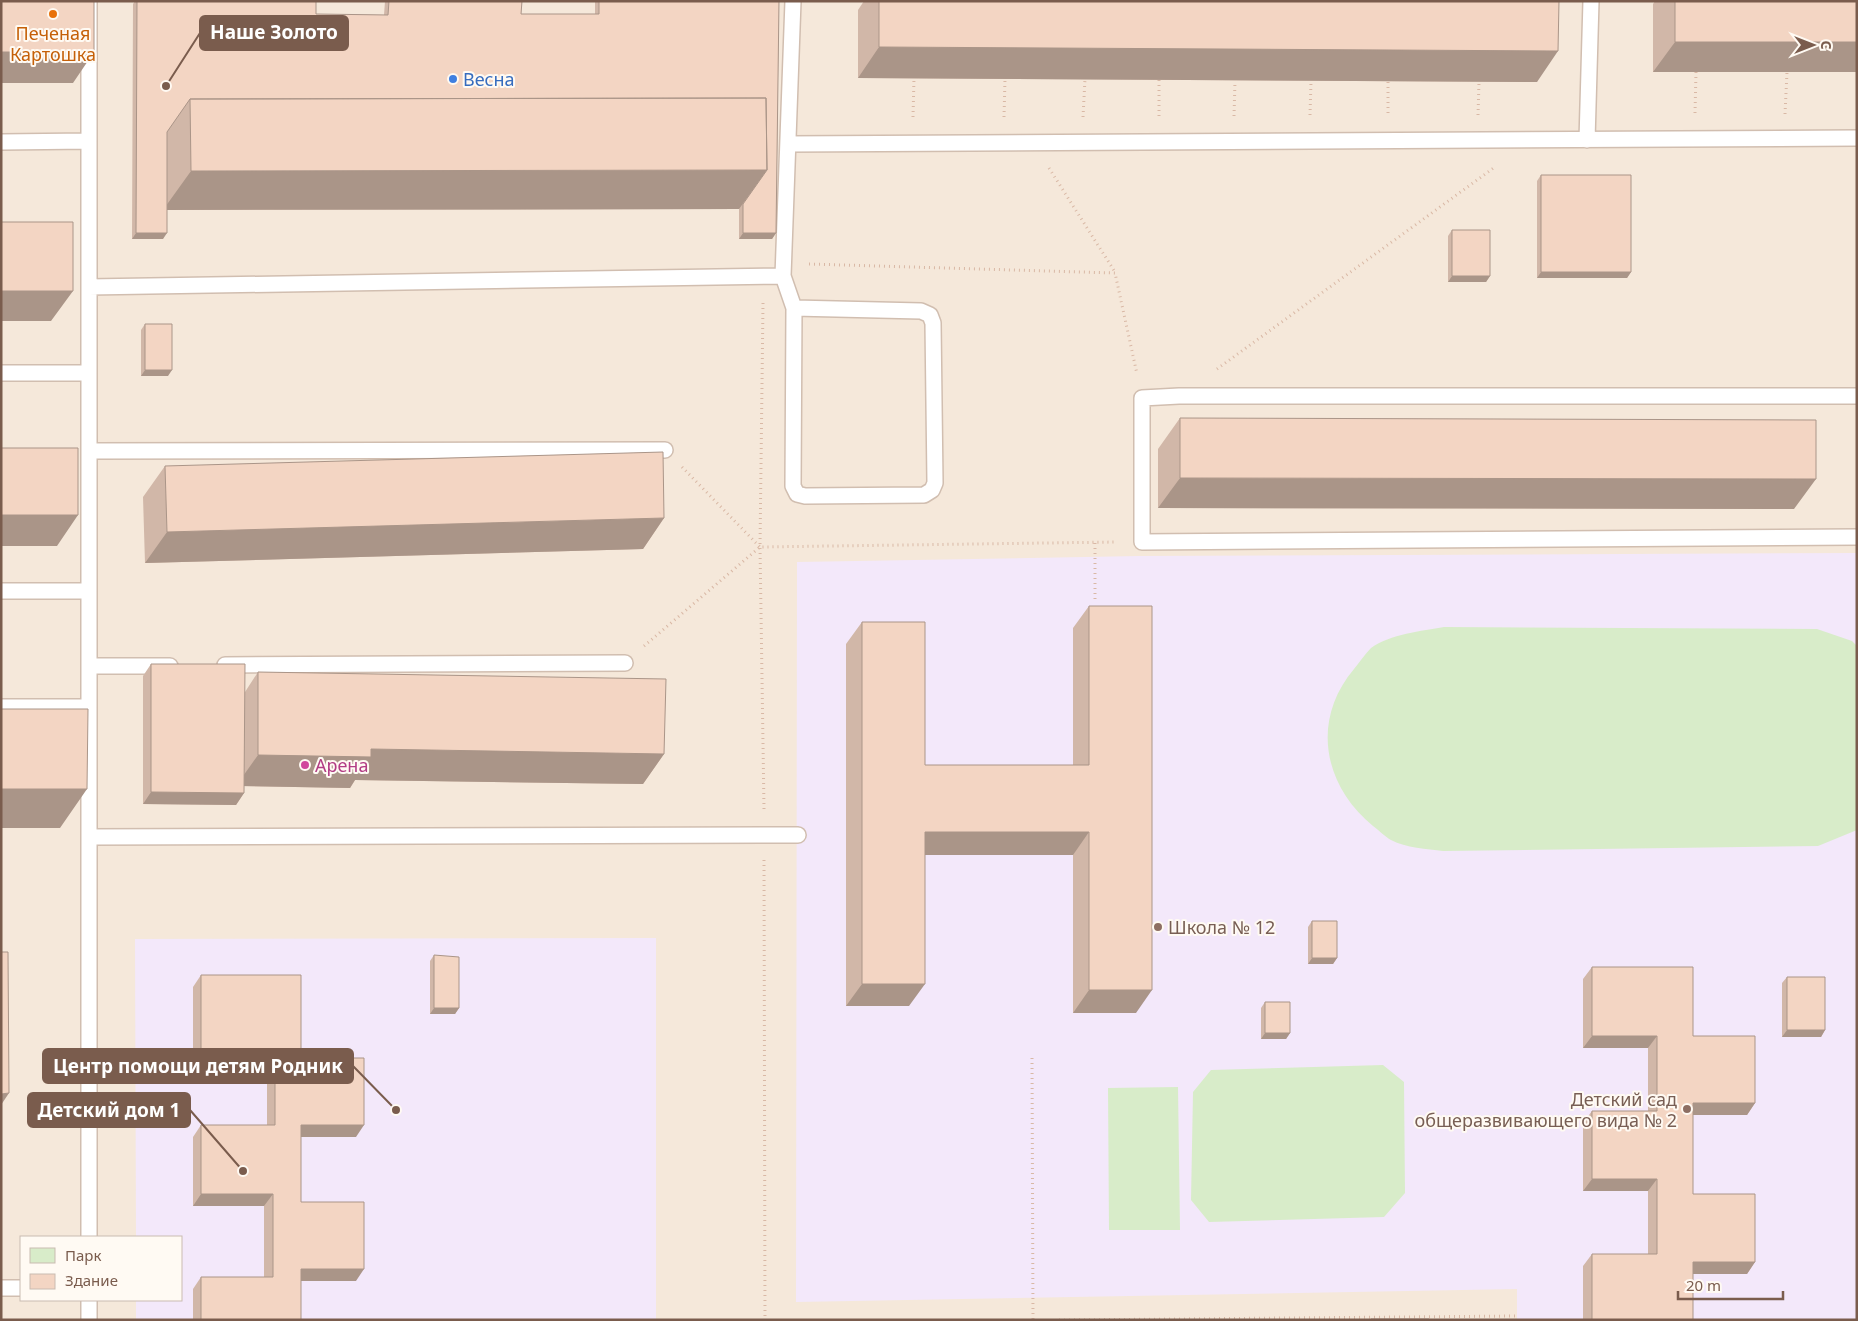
<svg xmlns="http://www.w3.org/2000/svg" width="1858" height="1321" font-family="'Noto Sans',sans-serif">
<style>
.residential{fill:#f5e8da;fill-rule:evenodd}
.education{fill:#f3e8fa}
.green{fill:#d8ecc9}
.lines{fill:none;stroke-linecap:round;stroke-linejoin:round}
.lane-casing{stroke:#d1beb0;stroke-width:18}
.path{stroke:#d9b8a5;stroke-width:3;stroke-dasharray:1 4;stroke-linecap:butt}
.lane{stroke:#fff;stroke-width:15}
.wall{fill:#d1b7a8}
.shaded-wall{fill:#aa9588}
.building{fill:#f3d5c3;stroke:#aa9588}
.food-dot{fill:#e8710a;stroke:#fffaf3;stroke-width:2}
.shop-dot{fill:#3f7fe0;stroke:#fffaf3;stroke-width:2}
.hotel-dot{fill:#d1479c;stroke:#fffaf3;stroke-width:2}
.education-dot{fill:#8d6e63;stroke:#fffaf3;stroke-width:2}
.labels{text-anchor:middle;dominant-baseline:central;stroke-width:4;stroke-linejoin:round;paint-order:stroke}
.food-label{font-size:18px;fill:#c56008;stroke:#fffaf3}
.shop-label{font-size:18px;fill:#366cbe;stroke:#fffaf3;text-anchor:start}
.hotel-label{font-size:18px;fill:#b23c85;stroke:#fffaf3;text-anchor:start}
.education-label{font-size:18px;fill:#785e54;stroke:#fffaf3;text-anchor:start}
.leader{fill:none;stroke:#7a5c4d;stroke-width:2}
.callout-dot{fill:#7a5c4d;stroke:#fffaf3;stroke-width:2}
.callout{fill:#7a5c4d;stroke:#7a5c4d;stroke-width:2}
.callout-label{font-size:19px;text-anchor:middle;font-weight:bold;fill:#fff}
</style>
<rect width="100%" height="100%" fill="#fdf6ec"/>
<path class="residential" d="M1 1H1857V1320H1ZM21 1237H181V1300H21Z"/>
<path class="education" d="M1857 553V1320H1517V1289L796 1302 797 562 1140 556Z
M656 938V1320H136V1300H181V1237H136L135 939Z"/>
<path class="green" d="M1444 627 1817 629 1852 641 1857 646V830L1818 846 1443 851C1427 849 1406 848 1391 840 1385 837 1379 830 1373 826 1323 785 1311 720 1354 669 1359 663 1365 654 1371 648 1390 634 1422 631 1444 627Z
M1383 1065 1404 1082 1405 1193 1384 1217 1209 1222 1191 1200 1193 1092 1211 1070Z
M1178 1087 1180 1230H1109L1108 1088Z"/>
<g class="lines">
<g class="lane-casing">
<path id="lane" d="M1587 140 1591 1
M1 142 89 141
M788 144 1857 138
M783 276 794 308 793 486 797 494 805 496 924 495 932 490 935 483 933 323 930 315 921 311 794 308
M89 287 783 276 793 1
M1 373H89
M1857 396H1179L1142 398V542L1857 537
M89 451 665 450
M1 591H89
M225 665 625 663
M89 666H170
M1 707H89
M89 837 798 835
M89 1237V1
M1 1288H21
M89 1300V1320"/>
</g>
<path class="path" d="M1388 82V115
M1695 113 1696 72
M1785 114 1787 72
M1310 115 1311 81
M1478 115 1479 82
M1159 116V80
M1234 116 1235 81
M913 117 914 78
M1004 117 1005 79
M1083 117 1085 79
M1049 168 1115 272
M809 264 1115 273 1137 374
M763 303 760 547 764 809
M1217 369 1495 167
M682 467 760 547
M1095 543V600
M644 646 760 547 1117 542
M764 860 765 1320
M1032 1058 1033 1320
M1059 1320 1517 1316"/>
<use href="#lane" class="lane"/>
</g>
<path class="wall" d="M135 1H316V14L384 15 385 1H522L521 14H595V1H779L776 233 772 239H739V209L167 210 163 239H132L133 4Z
M864 1H1559L1537 82 858 78V10Z
M1655 1H1857V72H1653V4Z
M1541 175 1631 272 1627 278H1537V181Z
M1452 230 1490 276 1486 282H1448V236Z
M145 324 168 376H141V330Z
M1180 418 1794 509 1158 508V449Z
M165 466 664 518 643 549 145 563 143 497Z
M1089 606 1136 1013H1073V855H925L909 1006H846V644L862 622 925 765H1073V628Z
M151 664 245 692 258 672 664 754 643 784 355 780 350 788 244 786V793L236 805 143 804V676Z
M1312 921 1337 958 1333 964H1308V927Z
M434 955 459 1008 455 1014H430V961Z
M1592 967 1693 1036 1755 1103 1747 1115H1693V1194L1755 1262 1747 1274H1693V1320H1583V1266L1592 1254H1648V1191H1583V1123L1592 1111H1648V1048H1583V979Z
M201 975 301 1058 356 1137H301V1202L356 1281H301V1320H193V1289L201 1277H264V1206H193V1137L201 1125H267V1062H193V987Z
M1787 977 1825 1030 1821 1037H1782V983Z
M1265 1002 1290 1033 1286 1039H1261V1008Z"/>
<path class="shaded-wall" d="M1675 42H1857V72H1653Z
M879 47 1558 51 1537 82 858 78Z
M1 52H94L73 83H1Z
M767 170 739 209 163 210 191 171Z
M136 233H167L163 239H132Z
M743 233H776L772 239H739Z
M1541 272H1631L1627 278H1537Z
M1452 276H1490L1486 282H1448Z
M1 291H73L51 321H1Z
M145 370H172L168 376H141Z
M1180 478 1816 479 1794 509 1158 508Z
M1 515H78L57 546H1Z
M664 518 643 549 145 563 167 532Z
M371 749 664 754 643 784 355 780 350 788 236 786 258 755Z
M1 789H87L60 828H1Z
M151 792 244 793 236 805 143 804Z
M925 832H1089L1073 855H909Z
M1312 958H1337L1333 964H1308Z
M862 984H925L909 1006H846Z
M1089 990H1152L1136 1013H1073Z
M434 1008H459L455 1014H430Z
M1787 1030H1825L1821 1037H1782Z
M1265 1033H1290L1286 1039H1261Z
M1592 1036H1657L1648 1048H1583Z
M201 1050H275L267 1062H193Z
M9 1093 1 1105V1094Z
M1693 1103H1755L1747 1115H1684Z
M301 1125H364L356 1137H293Z
M1592 1179H1657L1648 1191H1583Z
M201 1194H273L264 1206H193Z
M1693 1262H1755L1747 1274H1684Z
M301 1269H364L356 1281H293Z"/>
<path class="building" d="M1 1H94V52H1Z
M137 1H316V14L388 15 389 1H522L521 14H599V1H779L776 233H743V204L767 170 766 98 190 99 167 132V233H136Z
M879 1H1559L1558 51 879 47Z
M1675 1H1857V42H1675Z
M766 98 767 170 191 171 190 99Z
M1541 175H1631V272H1541Z
M1 222H73V291H1Z
M1452 230H1490V276H1452Z
M145 324H172V370H145Z
M1180 418 1816 420V479L1180 478Z
M1 448H78V515H1Z
M663 452 664 518 167 532 165 466Z
M1089 606H1152V990H1089V832H925V984H862V622H925V765H1089Z
M151 664H245L244 793 151 792Z
M258 672 666 679 664 754 371 749V757L258 755Z
M1 709H88L87 789H1Z
M1312 921H1337V958H1312Z
M1 952H8L9 1093 1 1094Z
M434 955 459 957V1008H434Z
M1592 967H1693V1036H1755V1103H1693V1194H1755V1262H1693V1320H1592V1254H1657V1179H1592V1111H1657V1036H1592Z
M201 975H301V1058H364V1125H301V1202H364V1269H301V1320H201V1277H273V1194H201V1125H275V1050H201Z
M1787 977H1825V1030H1787Z
M1265 1002H1290V1033H1265Z
M1371 1319H1429V1320H1371Z"/>
<circle class="food-dot" cx="53" cy="14" r="5"/>
<circle class="shop-dot" cx="453" cy="79" r="5"/>
<circle class="hotel-dot" cx="305" cy="765" r="5"/>
<g class="education-dot">
<circle cx="1158" cy="927" r="5"/>
<circle cx="1687" cy="1109" r="5"/>
</g>
<g class="labels">
<g class="food-label">
<text x="53" y="33">Печеная<tspan x="53" dy="21">Картошка</tspan></text>
</g>
<g class="shop-label">
<text x="463" y="79">Весна</text>
</g>
<g class="hotel-label">
<text x="315" y="765">Арена</text>
</g>
<g class="education-label">
<text x="1168" y="927">Школа № 12</text>
<text x="1677" y="1099" text-anchor="end">Детский сад<tspan x="1677" dy="21">общеразвивающего вида № 2</tspan></text>
</g>
</g>
<path class="leader" d="M166 86L200 33M396 1110L353 1066M243 1171L190 1110"/>
<g class="callout-dot">
<circle cx="166" cy="86" r="5"/>
<circle cx="396" cy="1110" r="5"/>
<circle cx="243" cy="1171" r="5"/>
</g>
<g class="callout">
<rect x="200" y="16" width="148" height="34" rx="5"/>
<rect x="43" y="1049" width="310" height="34" rx="5"/>
<rect x="28" y="1093" width="162" height="34" rx="5"/>
</g>
<g class="callout-label">
<text x="274" y="39">Наше Золото</text>
<text x="198" y="1073">Центр помощи детям Родник</text>
<text x="109" y="1117">Детский дом 1</text>
</g>
<rect width="1858" height="1321" fill="none" stroke="#7a5c4d" stroke-width="5"/>
<rect x="20" y="1236" width="162" height="65" fill="#fffaf3" stroke="#cabbb1"/>
<rect x="30" y="1248" width="25" height="15" fill="#d8ecc9" stroke="#cabbb1"/>
<text x="65" y="1261" font-size="15" fill="#7a5c4d">Парк</text>
<rect x="30" y="1274" width="25" height="15" fill="#f3d5c3" stroke="#cabbb1"/>
<text x="65" y="1286" font-size="15" fill="#7a5c4d">Здание</text>
<g transform="translate(1813 45) rotate(90)" stroke="#fffaf3" stroke-width="4" paint-order="stroke">
<path d="M0-4L9 19L0 12L-9 19Z" fill="#7a5c4d"/>
<text y="-8" font-size="14" font-weight="bold" text-anchor="middle" fill="#7a5c4d">С</text>
</g>
<path d="M1678 1291v8h105v-8" fill="none" stroke="#7a5c4d" stroke-width="2.5"/>
<text x="1686" y="1291" font-size="15" fill="#7a5c4d" stroke="#fffaf3" stroke-width="4" paint-order="stroke">20 m</text>
</svg>
